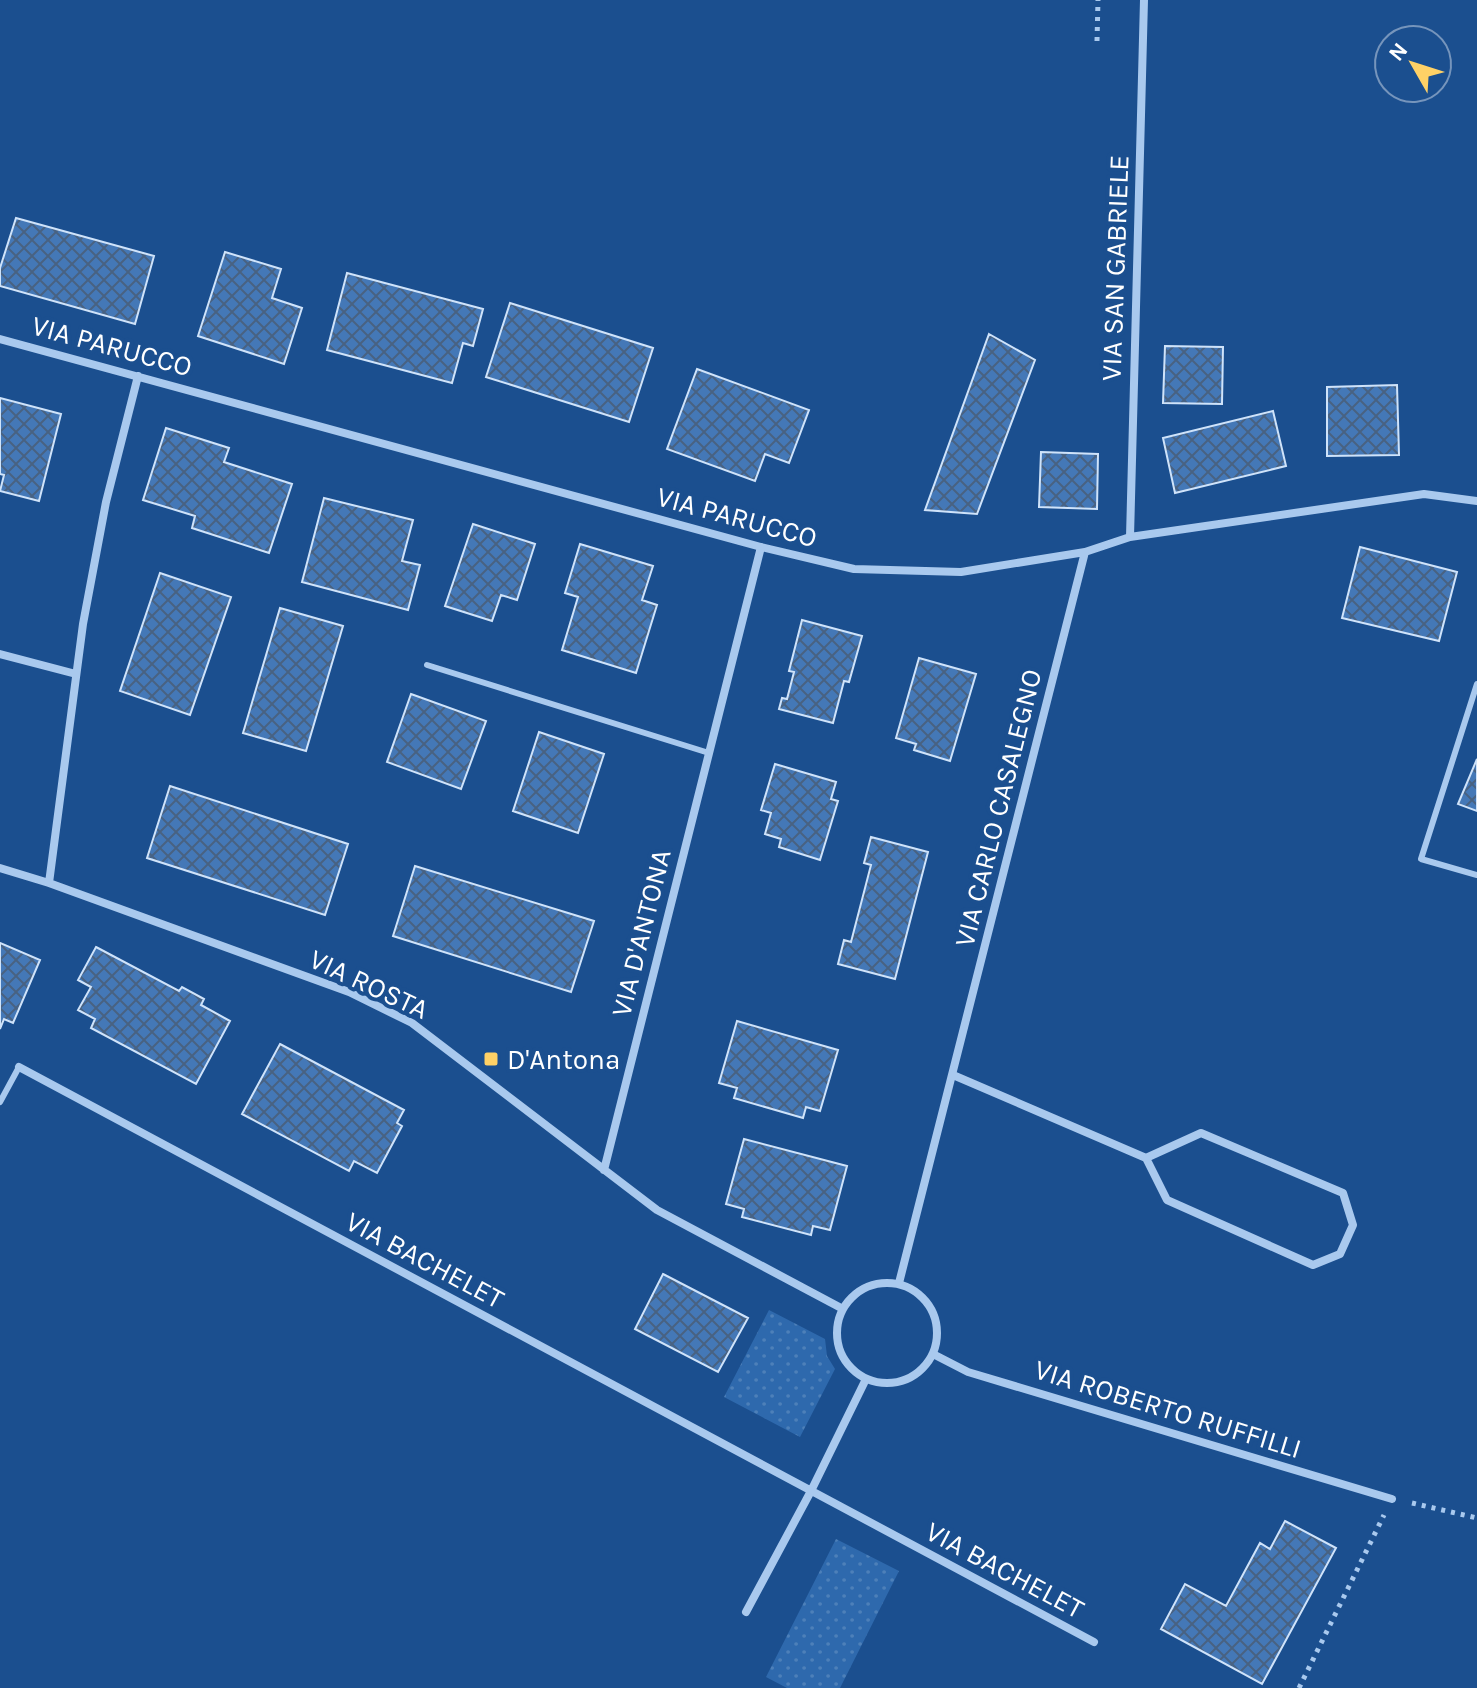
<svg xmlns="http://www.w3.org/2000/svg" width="1477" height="1688" font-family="Karla,sans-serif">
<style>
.park{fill:url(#park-dots)}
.building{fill:url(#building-cross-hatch);stroke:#cfe3fa;stroke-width:2}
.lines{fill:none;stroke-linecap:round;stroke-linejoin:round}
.path{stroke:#a9c9ee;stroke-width:5;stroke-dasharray:4 6;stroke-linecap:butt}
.lane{stroke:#a9c9ee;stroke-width:6}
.street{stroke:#a9c9ee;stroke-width:8}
.poi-dot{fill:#ffd166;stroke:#1b4f8f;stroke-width:3}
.labels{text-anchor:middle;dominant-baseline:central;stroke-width:8;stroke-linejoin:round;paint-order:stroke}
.street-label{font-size:28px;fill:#fff;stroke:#1b4f8f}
.poi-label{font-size:28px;fill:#fff;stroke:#1b4f8f;text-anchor:start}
</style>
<defs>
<pattern id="park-dots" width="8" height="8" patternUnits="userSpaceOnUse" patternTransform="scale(2)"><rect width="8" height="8" fill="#2e69ad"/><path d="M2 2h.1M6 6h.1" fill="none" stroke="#4d80b9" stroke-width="1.8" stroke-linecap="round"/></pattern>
<pattern id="building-cross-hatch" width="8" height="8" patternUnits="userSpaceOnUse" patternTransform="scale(2)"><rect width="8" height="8" fill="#4478b7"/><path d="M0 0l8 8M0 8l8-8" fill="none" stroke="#486282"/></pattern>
</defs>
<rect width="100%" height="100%" fill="#1b4f8f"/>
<path class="park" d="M769 1310 825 1339 827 1356 835 1369 800 1437 724 1397Z
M836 1539 899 1571 840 1688H787L766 1677Z"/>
<path class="building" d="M16 218 154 256 135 324 0 286V268Z
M225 252 281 269 272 298 302 308 284 364 198 336Z
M347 273 483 309 473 346 463 343 452 383 327 350Z
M510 303 653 348 629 422 486 377Z
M989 334 1035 360 977 514 925 510Z
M1165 346 1223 347 1222 404 1163 403Z
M697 369 809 410 789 463 765 454 755 481 667 449Z
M1397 385 1399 455 1327 456V387Z
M0 398 61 414 39 501 0 491 4 475 0 474Z
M1273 411 1286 466 1175 493 1163 438Z
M166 428 229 448 224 462 292 484 269 553 192 528 195 516 143 500Z
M1041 452 1098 454 1097 509 1039 507Z
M324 498 413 520 402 561 420 565 408 610 302 582Z
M473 524 535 544 517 600 501 595 492 621 445 606Z
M580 544 653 566 642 600 657 605 636 673 562 650 578 597 565 593Z
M1360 547 1457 572 1439 641 1342 618Z
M160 573 231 597 190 715 120 691Z
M280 608 343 626 306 751 243 733Z
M802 620 862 636 849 682 844 681 833 723 779 709 782 698 787 699 794 672 789 671Z
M919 658 976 674 950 761 914 750 916 744 896 738Z
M411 694 486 721 461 789 387 762Z
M539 732 604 754 578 833 513 811Z
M1477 759V811L1458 804Z
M775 764 836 782 831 799 838 801 820 860 779 847 781 839 765 834 771 813 761 810Z
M170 786 348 844 325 915 147 858Z
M871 837 928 852 895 979 838 964 844 940 851 942 871 865 864 863Z
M415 866 594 921 571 992 393 936Z
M0 943 40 960 13 1023 4 1019 0 1029Z
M96 947 179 991 182 987 204 999 201 1005 230 1021 196 1084 91 1028 95 1019 78 1010 91 987 78 980Z
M737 1021 838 1050 820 1111 806 1107 803 1118 734 1098 737 1088 719 1083Z
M280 1044 404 1110 397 1123 402 1126 377 1173 354 1161 349 1171 242 1114Z
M744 1139 847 1166 830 1230 813 1226 811 1235 742 1217 744 1209 726 1204Z
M663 1274 748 1318 718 1372 635 1329Z
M1285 1521 1336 1548 1262 1684 1161 1629 1185 1584 1226 1606 1260 1543 1270 1549Z"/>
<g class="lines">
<path class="path" d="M1097 41 1098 0
M1412 1503 1477 1518
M1299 1688 1384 1515"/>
<path class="lane" d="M427 665 709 753
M1477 684 1421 859 1477 875
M0 1102 19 1067"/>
<path class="street" d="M0 339 761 547 854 569 961 572 1085 552 1130 537 1424 494 1477 501
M1130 537 1144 0
M0 654 76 674
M0 868 49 883 349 992 412 1023 657 1210 843 1309
M49 883 83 624 106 502 138 376
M19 1067 1094 1642
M953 1075 1146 1158 1167 1200 1313 1265 1340 1254 1353 1225 1343 1193 1201 1133 1146 1158
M604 1170 761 547
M837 1333a50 50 0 1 1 100 0a50 50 0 1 1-100 0Z
M899 1283 1085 552
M933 1354 968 1372 1392 1499
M746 1612 811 1491 866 1379"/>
</g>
<rect class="poi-dot" x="483" y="1051" width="16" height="16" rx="4"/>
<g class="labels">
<g class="street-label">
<text transform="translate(1115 268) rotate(-88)">VIA SAN GABRIELE</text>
<text transform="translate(112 346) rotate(15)">VIA PARUCCO</text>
<text transform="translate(737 517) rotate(15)">VIA PARUCCO</text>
<text transform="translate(998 808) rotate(-76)">VIA CARLO CASALEGNO</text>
<text transform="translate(641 933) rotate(-76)">VIA D'ANTONA</text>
<text transform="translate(369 984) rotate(25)">VIA ROSTA</text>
<text transform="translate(425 1260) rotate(28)">VIA BACHELET</text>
<text transform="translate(1168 1409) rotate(17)">VIA ROBERTO RUFFILLI</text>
<text transform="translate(1005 1570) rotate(28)">VIA BACHELET</text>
</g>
<g class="poi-label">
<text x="507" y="1059">D'Antona</text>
</g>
</g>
<g transform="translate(1413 64) rotate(309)"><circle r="38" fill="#1b4f8f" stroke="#7695bc" stroke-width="2"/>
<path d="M0-6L14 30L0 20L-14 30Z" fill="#ffd166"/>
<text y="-12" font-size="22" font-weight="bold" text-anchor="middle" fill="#ffffff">N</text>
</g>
</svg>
